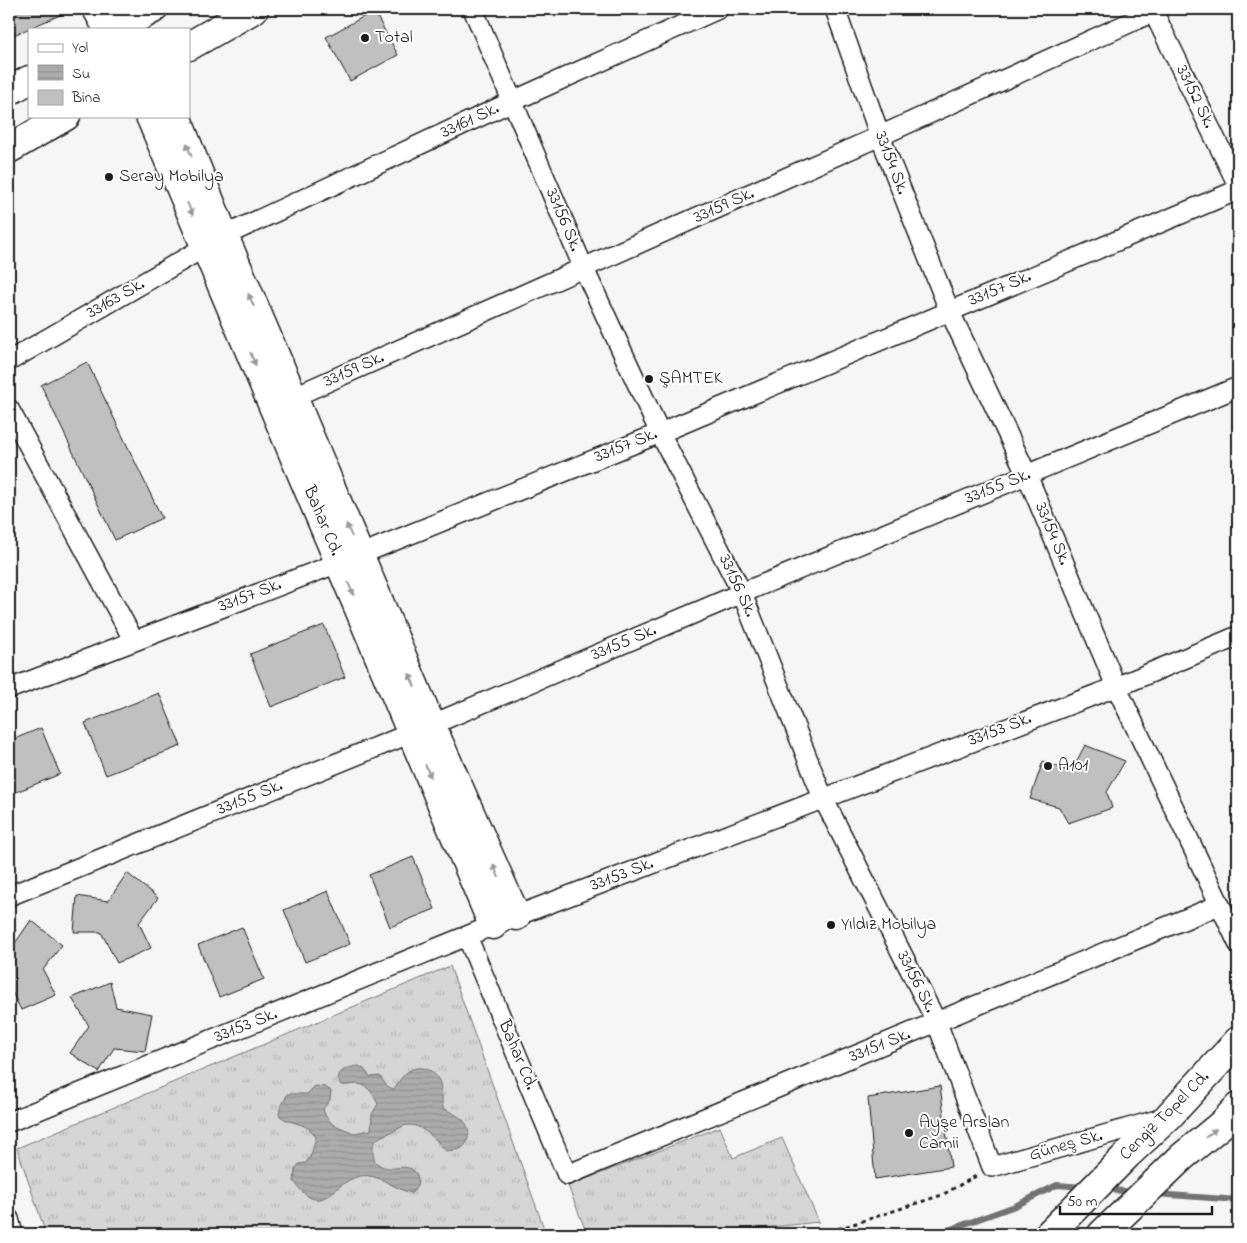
<svg xmlns="http://www.w3.org/2000/svg" width="1247" height="1243" font-family="'Indie Flower',sans-serif">
<style>
.grass{fill:url(#grass-tufts);stroke:#797979}
.water{fill:url(#water-rules);stroke:#727272}
.lines{fill:none;stroke-linecap:round;stroke-linejoin:round}
.stream{stroke:#727272;stroke-width:6}
.building{fill:#c0c0c0;stroke:#1c1c1c}
.street-casing{stroke:#1c1c1c;stroke-width:22}
.secondary-casing{stroke:#1c1c1c;stroke-width:31}
.highway-casing{stroke:#1c1c1c;stroke-width:31}
.path{stroke:#1c1c1c;stroke-width:3;stroke-dasharray:4 4;stroke-linecap:butt}
.street{stroke:#fff;stroke-width:19}
.secondary{stroke:#fff;stroke-width:28}
.highway{stroke:#fff;stroke-width:28}
.oneway{fill:#999}
.poi-dot{fill:#1c1c1c;stroke:#fff;stroke-width:2}
.labels{text-anchor:middle;dominant-baseline:central;stroke-width:4;stroke-linejoin:round;paint-order:stroke}
.poi-label{font-size:18px;fill:#1c1c1c;stroke:#fff;text-anchor:start}
.street-label{font-size:18px;fill:#1c1c1c;stroke:#fff}
</style>
<defs>
<pattern id="grass-tufts" width="24" height="20" patternUnits="userSpaceOnUse" patternTransform="scale(1.25)"><rect width="24" height="20" fill="#d6d6d6"/><path d="M3 7l-1-3M5 7V3M7 7l1-3M15 17l-1-3M17 17v-4M19 17l1-3" fill="none" stroke="#b7b7b7"/></pattern>
<pattern id="water-rules" width="6" height="5" patternUnits="userSpaceOnUse" patternTransform="scale(1.25)"><rect width="6" height="5" fill="#acacac"/><path d="M0 2.5h6" fill="none" stroke="#939393"/></pattern>
</defs>
<rect width="100%" height="100%" fill="#f6f6f6"/>
<filter id="ink" filterUnits="userSpaceOnUse"><feTurbulence type="fractalNoise" baseFrequency=".02" numOctaves="2"/><feDisplacementMap in="SourceGraphic" scale="10" xChannelSelector="R" yChannelSelector="G"/><feConvolveMatrix kernelMatrix="1 2 1 2 8 2 1 2 1" color-interpolation-filters="sRGB"/></filter>
<g filter="url(#ink)">
<path class="grass" d="M450 966 546 1234H46L17 1148Z
M720 1127 733 1158 782 1138 819 1222 745 1230 653 1234H587L568 1186Z"/>
<path class="water" d="M359 1066 364 1069 370 1077 380 1076C384 1082 387 1088 394 1089 398 1084 401 1077 406 1073 421 1061 439 1071 441 1088 443 1095 441 1101 443 1108 450 1112 458 1115 463 1120 471 1127 470 1142 462 1148 457 1151 451 1150 446 1151 437 1141 429 1131 416 1126 406 1123 402 1127 394 1131 376 1139 369 1138 375 1162 379 1165 384 1168 390 1168 396 1169 404 1165 411 1169 421 1174 419 1186 412 1193 395 1190 379 1173 361 1176 333 1180 322 1223 294 1181L295 1170 299 1164 306 1163 311 1155 316 1137C306 1120 291 1126 279 1115 279 1108 285 1101 287 1094H307L315 1086 325 1087 331 1091 330 1100 323 1109 325 1115 332 1124 354 1133 371 1130 372 1114 378 1104C374 1096 369 1085 358 1084 352 1084 348 1086 341 1085 332 1072 348 1067 359 1066Z"/>
<g class="lines">
<path class="stream" d="M1103 1189 1133 1192
M1156 1194 1238 1200
M937 1234 1015 1206 1057 1185 1083 1187"/>
</g>
<path class="building" d="M9 9H74L9 37Z
M374 11 398 55 350 81 326 37Z
M87 362 162 518 115 540 41 385Z
M324 625 345 677 271 707 250 654Z
M159 693 181 746 106 775 85 723Z
M41 728 60 774 9 795V741Z
M1085 745 1125 761 1107 792 1112 808 1068 823 1059 807 1030 799 1043 761 1071 772Z
M413 857 435 909 390 927 369 875Z
M127 873 158 898 139 923 151 948 117 963 101 932H74L77 896 108 901Z
M328 891 350 944 305 962 284 910Z
M31 920 62 945 43 970 56 995 21 1010 9 986V952Z
M242 927 264 979 219 997 198 945Z
M110 982 116 1007 152 1014 145 1051 114 1048 99 1072 70 1053 89 1026 72 998Z
M940 1086 951 1167 875 1179 868 1098Z"/>
<g class="lines">
<g class="street-casing">
<path id="street" d="M473 9 584 269 660 433 742 593 823 798 937 1023 992 1167 1164 1118
M835 9 880 136 949 310 1027 475 1116 686 1238 943
M1152 9 1238 185
M9 361 224 236 513 101 718 9
M293 397 880 136 1153 12
M9 409 134 641
M9 689 359 555 660 433 1238 190
M9 896 431 725 742 593 1238 387
M467 936 567 1175 1219 905
M9 1122 516 916 1126 683 1238 636
M9 1219 13 1234"/>
</g>
<g class="secondary-casing">
<path id="secondary" d="M97 9 108 29
M150 116 493 925
M176 116 224 236 293 397 431 725 516 916
M1049 1234 1127 1155 1168 1117 1238 1041
M1102 1234 1182 1157 1222 1124 1238 1107"/>
</g>
<g class="highway-casing">
<path id="highway" d="M116 29 153 9
M189 46 254 9
M9 91 29 80
M9 149 66 116"/>
</g>
<path class="path" d="M823 1234 942 1195 976 1176"/>
<use href="#street" class="street"/>
<use href="#secondary" class="secondary"/>
<use href="#highway" class="highway"/>
</g>
<defs><path id="oneway-solid" d="M-6-.8H1V-3.2L6.5 0L1 3.2V.8H-6Z" transform="scale(1.25)"/></defs>
<g class="oneway">
<use href="#oneway-solid" transform="translate(189 150) rotate(-112)"/>
<use href="#oneway-solid" transform="translate(190 209) rotate(67)"/>
<use href="#oneway-solid" transform="translate(251 300) rotate(-114)"/>
<use href="#oneway-solid" transform="translate(253 359) rotate(67)"/>
<use href="#oneway-solid" transform="translate(349 530) rotate(-113)"/>
<use href="#oneway-solid" transform="translate(351 589) rotate(67)"/>
<use href="#oneway-solid" transform="translate(412 680) rotate(-113)"/>
<use href="#oneway-solid" transform="translate(428 771) rotate(67)"/>
<use href="#oneway-solid" transform="translate(496 871) rotate(-114)"/>
<use href="#oneway-solid" transform="translate(1211 1133) rotate(-39)"/>
</g>
</g>
<g class="poi-dot">
<circle cx="365" cy="38" r="5"/>
<circle cx="109" cy="177" r="5"/>
<circle cx="649" cy="379" r="5"/>
<circle cx="1048" cy="766" r="5"/>
<circle cx="831" cy="925" r="5"/>
<circle cx="909" cy="1133" r="5"/>
</g>
<g class="labels">
<g class="poi-label">
<text x="375" y="38">Total</text>
<text x="119" y="177">Seray Mobilya</text>
<text x="659" y="379">ŞAMTEK</text>
<text x="1058" y="766">A101</text>
<text x="841" y="925">Yıldız Mobilya</text>
<text x="919" y="1123">Ayşe Arslan<tspan x="919" dy="21">Camii</tspan></text>
</g>
<g class="street-label">
<text transform="translate(1195 97) rotate(64)">33152 Sk.</text>
<text transform="translate(470 121) rotate(-25)">33161 Sk.</text>
<text transform="translate(891 163) rotate(69)">33154 Sk.</text>
<text transform="translate(724 206) rotate(-24)">33159 Sk.</text>
<text transform="translate(563 220) rotate(67)">33156 Sk.</text>
<text transform="translate(1000 289) rotate(-23)">33157 Sk.</text>
<text transform="translate(116 299) rotate(-30)">33163 Sk.</text>
<text transform="translate(354 370) rotate(-24)">33159 Sk.</text>
<text transform="translate(626 446) rotate(-22)">33157 Sk.</text>
<text transform="translate(998 487) rotate(-22)">33155 Sk.</text>
<text transform="translate(322 521) rotate(67)">Bahar Cd.</text>
<text transform="translate(1052 534) rotate(67)">33154 Sk.</text>
<text transform="translate(737 586) rotate(65)">33156 Sk.</text>
<text transform="translate(250 596) rotate(-21)">33157 Sk.</text>
<text transform="translate(624 643) rotate(-23)">33155 Sk.</text>
<text transform="translate(1000 730) rotate(-21)">33153 Sk.</text>
<text transform="translate(250 798) rotate(-22)">33155 Sk.</text>
<text transform="translate(622 875) rotate(-21)">33153 Sk.</text>
<text transform="translate(916 982) rotate(63)">33156 Sk.</text>
<text transform="translate(246 1026) rotate(-22)">33153 Sk.</text>
<text transform="translate(880 1046) rotate(-22)">33151 Sk.</text>
<text transform="translate(517 1055) rotate(67)">Bahar Cd.</text>
<text transform="translate(1165 1116) rotate(-45)">Cengiz Topel Cd.</text>
<text transform="translate(1066 1146) rotate(-16)">Güneş Sk.</text>
</g>
</g>
<rect width="1247" height="1243" fill="none" stroke="#fff" stroke-width="30"/>
<rect x="15" y="15" width="1217" height="1213" fill="none" stroke="#1c1c1c" stroke-width="2" filter="url(#ink)"/>
<rect x="28" y="28" width="162" height="90" fill="#ffffff" stroke="#a4a4a4"/>
<rect x="38" y="44" width="25" height="8" fill="#ffffff" stroke="#a4a4a4"/>
<text x="72" y="52" font-size="15" fill="#1c1c1c">Yol</text>
<rect x="38" y="65" width="25" height="15" fill="url(#water-rules)" stroke="#a4a4a4"/>
<text x="72" y="78" font-size="15" fill="#1c1c1c">Su</text>
<rect x="38" y="90" width="25" height="15" fill="#c0c0c0" stroke="#a4a4a4"/>
<text x="72" y="102" font-size="15" fill="#1c1c1c">Bina</text>
<path d="M1060 1206v8h152v-8" fill="none" stroke="#1c1c1c" stroke-width="2.5"/>
<text x="1067" y="1206" font-size="15" fill="#1c1c1c" stroke="#ffffff" stroke-width="4" paint-order="stroke">50 m</text>
</svg>
